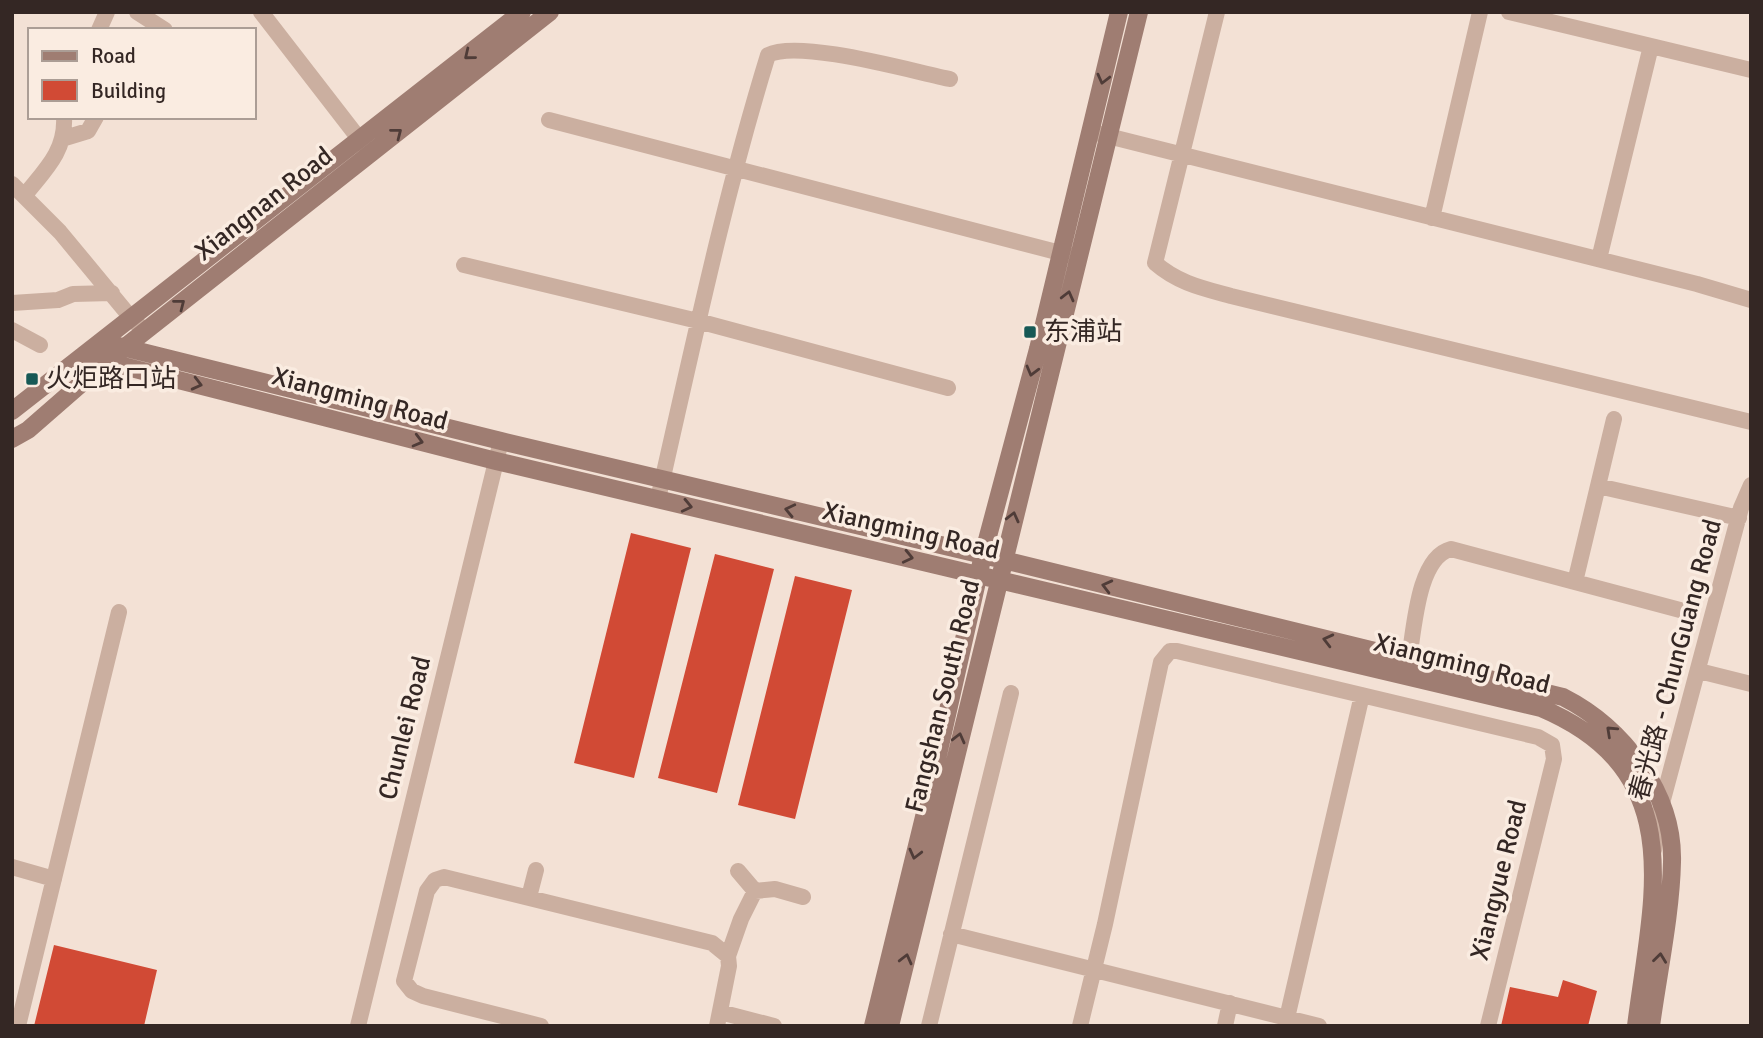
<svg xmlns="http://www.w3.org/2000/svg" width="1763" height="1038" font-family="Signika,'Noto Sans SC',sans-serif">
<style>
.building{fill:#d14a35}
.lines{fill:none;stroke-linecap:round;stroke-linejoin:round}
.street{stroke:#cbafa0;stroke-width:16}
.secondary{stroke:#9f7d72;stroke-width:18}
.oneway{stroke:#4f3c38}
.poi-dot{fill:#175956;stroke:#faece1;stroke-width:2.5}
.labels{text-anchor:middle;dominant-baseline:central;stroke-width:7;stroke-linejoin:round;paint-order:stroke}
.street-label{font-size:26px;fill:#342724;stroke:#faece1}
.poi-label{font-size:26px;fill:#342724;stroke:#faece1;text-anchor:start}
</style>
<rect width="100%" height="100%" fill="#f3e1d5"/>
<path class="building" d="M631 533 691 548 634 778 574 763Z
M715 554 774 569 717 793 658 778Z
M795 576 852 590 795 819 738 805Z
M54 945 157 970 144 1026H34Z
M1563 980 1597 991 1588 1026H1501L1510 987 1558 997Z"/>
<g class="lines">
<path class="street" d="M137 12 165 30
M261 12 367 149
M1217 12 1155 263C1178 283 1202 288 1231 296L1751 422
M1509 12 1751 70
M99 30 107 12
M549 120 1072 256
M1096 133 1697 284 1751 300
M65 138 88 131 96 117
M12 184 60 232 132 319 145 331
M25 195C45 170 66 151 64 117
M1432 218 1480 12
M1599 259 1651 46
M464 265 698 321 948 388
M12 303 58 300 73 294 112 293
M12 330 40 345
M1598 486 1739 518
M658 499C692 351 723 201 768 55 799 39 911 71 950 79
M1575 582 1614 419
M1407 671C1414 639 1415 558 1451 549L1680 610
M1699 671 1751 684
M1654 850 1661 807 1741 508 1751 485
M12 867 54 879
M738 871 755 891
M529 897 536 870
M951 934 1319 1026
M728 956 741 919 755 891 775 889 803 897
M720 1012 774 1026
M1287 1018 1362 695
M18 1026 119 612
M358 1026 501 441
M541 1026 423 996 412 991 404 981 427 891 435 880 444 877 712 943 728 956 729 966 717 1026
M929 1026 1011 693
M1080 1026 1105 924 1161 662 1170 651H1177L1538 737 1552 745 1554 759 1488 1026
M1225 1026 1230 1003"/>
<path class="secondary" d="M102 342 501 441 983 555 1563 697C1622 727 1674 792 1672 862 1671 913 1658 974 1651 1026
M84 356 496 461 1541 708C1692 772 1652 897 1636 1026
M12 411 522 12
M12 439 28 430 106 362 550 12
M873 1026 924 817 983 555 1038 349 1119 12
M890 1026 1139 12"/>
</g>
<defs><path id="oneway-chevron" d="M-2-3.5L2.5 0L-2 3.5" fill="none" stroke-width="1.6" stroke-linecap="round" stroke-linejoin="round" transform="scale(1.75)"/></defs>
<g class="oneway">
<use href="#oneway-chevron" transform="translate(469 55) rotate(141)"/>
<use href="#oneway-chevron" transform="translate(1103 79) rotate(104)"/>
<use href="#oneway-chevron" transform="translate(397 133) rotate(-38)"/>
<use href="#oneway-chevron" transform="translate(1068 296) rotate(-76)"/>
<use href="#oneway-chevron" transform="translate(180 304) rotate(-38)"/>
<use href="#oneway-chevron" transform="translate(1032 371) rotate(105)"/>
<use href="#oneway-chevron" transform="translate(197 384) rotate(14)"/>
<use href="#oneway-chevron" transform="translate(418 441) rotate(15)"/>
<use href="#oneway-chevron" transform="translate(687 506) rotate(13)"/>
<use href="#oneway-chevron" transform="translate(790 510) rotate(-167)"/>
<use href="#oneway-chevron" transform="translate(1013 517) rotate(-76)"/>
<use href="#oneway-chevron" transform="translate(908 557) rotate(13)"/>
<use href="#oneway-chevron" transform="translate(1107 586) rotate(-166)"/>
<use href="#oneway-chevron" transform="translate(1328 640) rotate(-166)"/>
<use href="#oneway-chevron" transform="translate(1611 731) rotate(-137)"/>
<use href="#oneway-chevron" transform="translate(959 738) rotate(-76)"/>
<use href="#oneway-chevron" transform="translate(915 854) rotate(104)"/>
<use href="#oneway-chevron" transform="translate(1660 958) rotate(-83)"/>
<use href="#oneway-chevron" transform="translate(906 959) rotate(-76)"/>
</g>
<g class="poi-dot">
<rect x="1023" y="325" width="14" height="14" rx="3.5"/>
<rect x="25" y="372" width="14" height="14" rx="3.5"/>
</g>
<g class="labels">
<g class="street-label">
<text transform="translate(264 204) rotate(-38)">Xiangnan Road</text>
<text transform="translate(360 399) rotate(15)">Xiangming Road</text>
<text transform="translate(911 531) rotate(13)">Xiangming Road</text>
<text transform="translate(1676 660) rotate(-75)">春光路 - ChunGuang Road</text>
<text transform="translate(1462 664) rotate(14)">Xiangming Road</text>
<text transform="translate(943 696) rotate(-76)">Fangshan South Road</text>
<text transform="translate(405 728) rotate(-76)">Chunlei Road</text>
<text transform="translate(1499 880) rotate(-76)">Xiangyue Road</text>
</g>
<g class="poi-label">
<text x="1044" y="332">东浦站</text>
<text x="46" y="379">火炬路口站</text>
</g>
</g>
<rect width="1763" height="1038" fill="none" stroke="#342724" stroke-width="28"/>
<rect x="28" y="28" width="228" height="91" fill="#faece1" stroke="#ab9d95" stroke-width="2"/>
<rect x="42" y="51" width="35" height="10" fill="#9f7d72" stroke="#ab9d95" stroke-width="2"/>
<text x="91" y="63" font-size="21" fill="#342724">Road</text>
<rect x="42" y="80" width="35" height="21" fill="#d14a35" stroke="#ab9d95" stroke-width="2"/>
<text x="91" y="98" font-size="21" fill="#342724">Building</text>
</svg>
